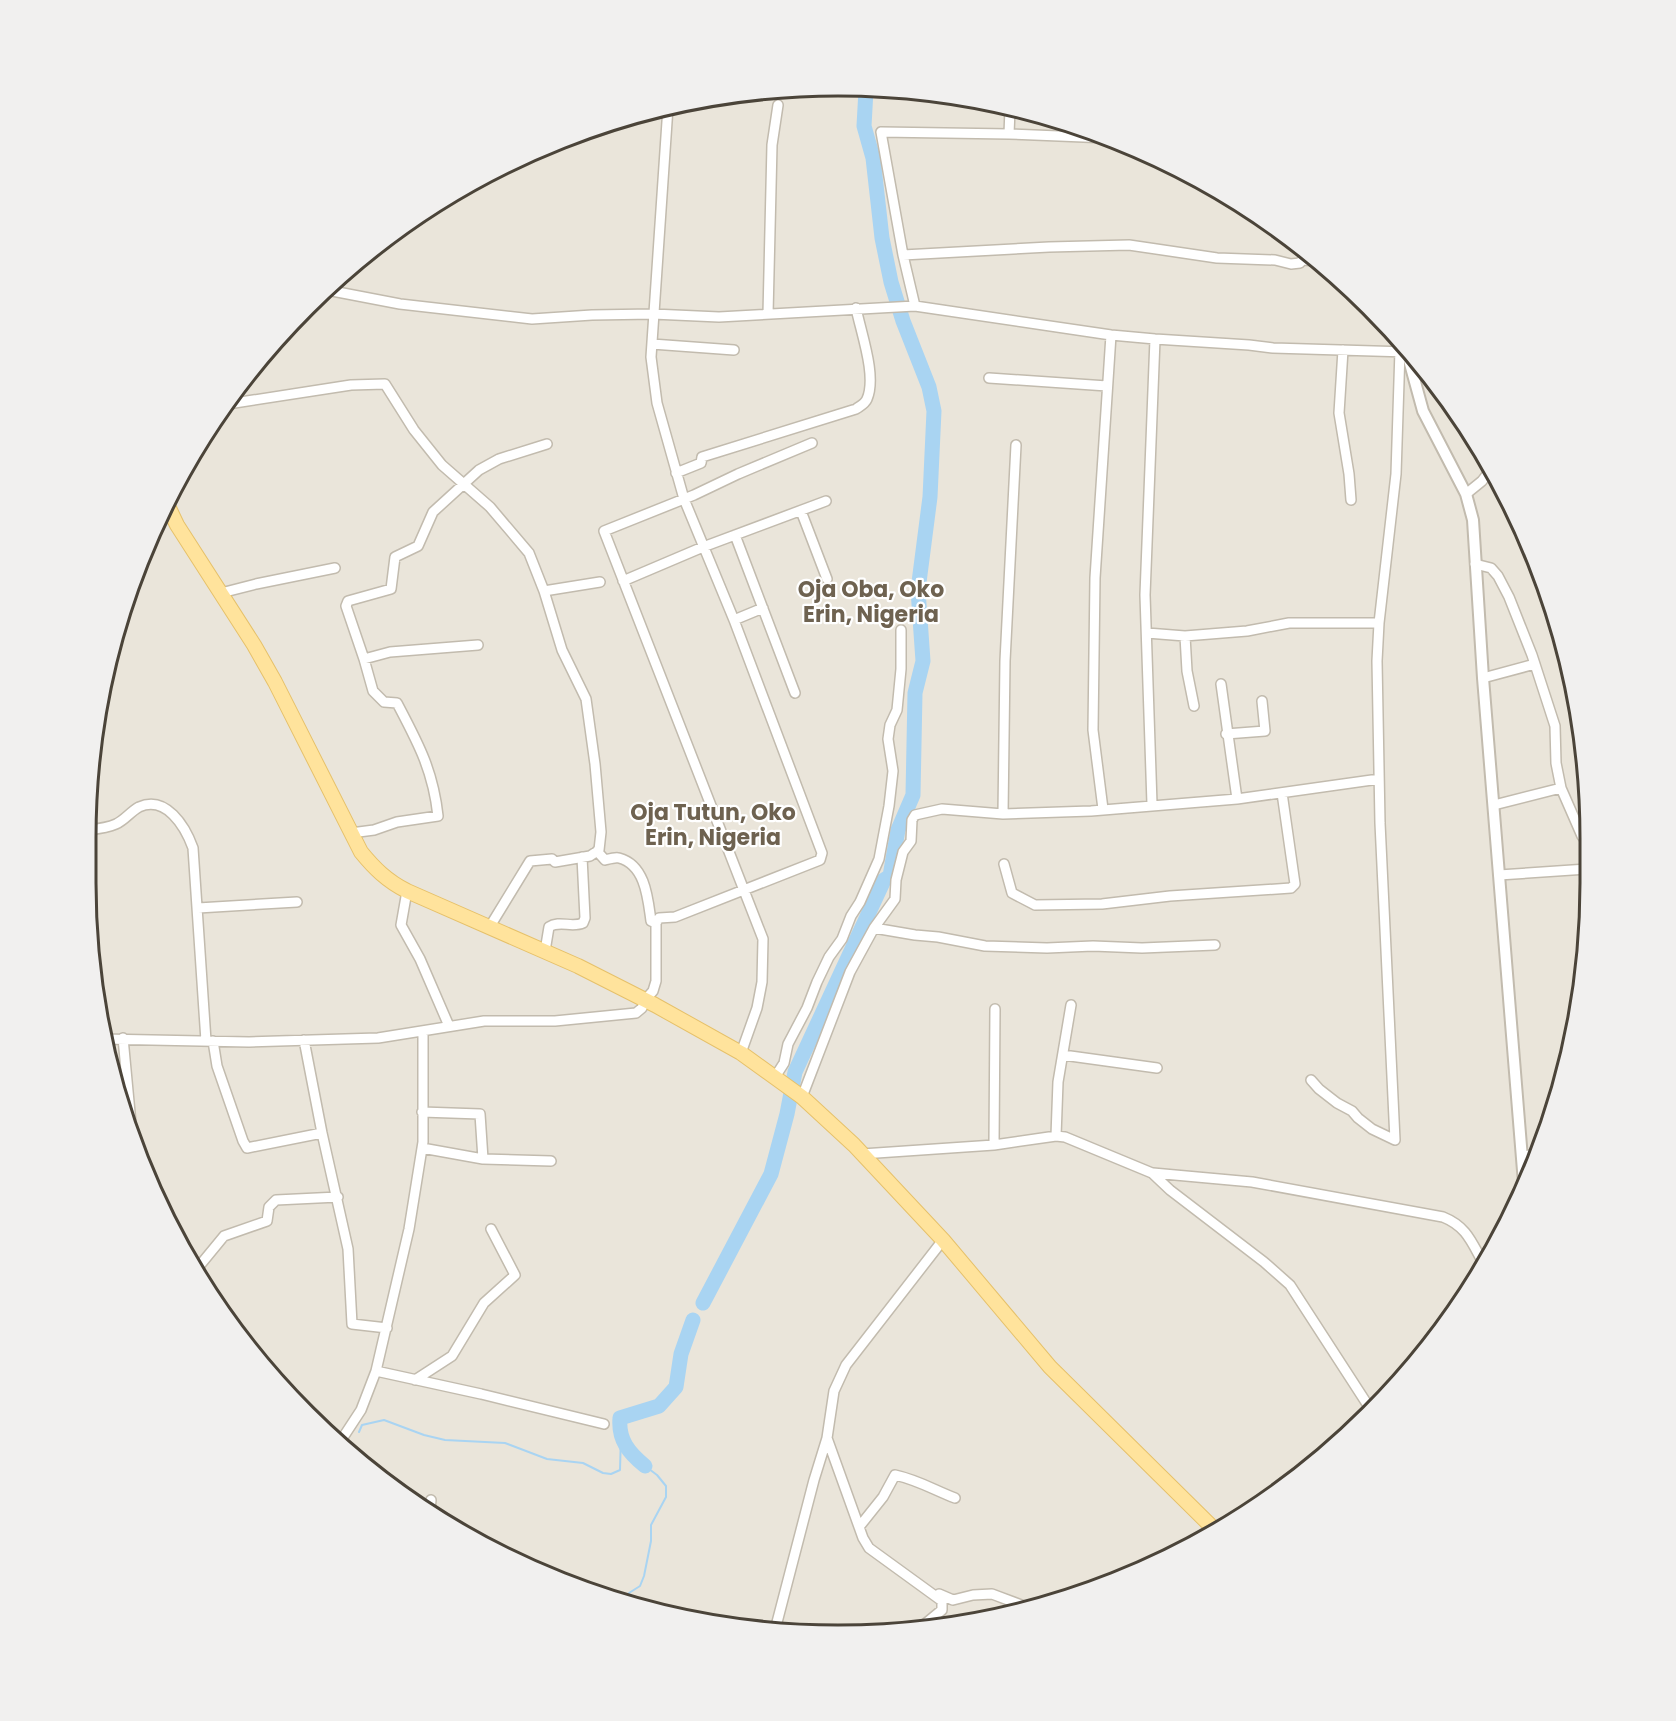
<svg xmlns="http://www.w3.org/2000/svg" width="1676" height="1721" font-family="Poppins,sans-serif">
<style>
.residential{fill:#eae5da}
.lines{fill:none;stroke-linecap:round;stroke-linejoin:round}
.stream{stroke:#a9d4f2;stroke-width:2}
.river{stroke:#a9d4f2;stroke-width:15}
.minor-casing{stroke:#c2bbae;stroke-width:12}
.tertiary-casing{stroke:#c2bbae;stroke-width:14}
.primary-casing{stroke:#e6c16a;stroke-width:16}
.minor{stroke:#fff;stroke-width:9}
.tertiary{stroke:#fff;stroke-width:10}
.primary{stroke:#ffe39c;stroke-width:14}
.labels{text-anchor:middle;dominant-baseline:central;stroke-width:4.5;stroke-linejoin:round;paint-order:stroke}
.district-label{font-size:22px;font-weight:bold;fill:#6e6250;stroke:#fff}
.rim{fill:none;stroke:#4b4439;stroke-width:3}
</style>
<rect width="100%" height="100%" fill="#f6f3ec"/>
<path class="residential" d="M74 860a764 764 0 1 1 1528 0a764 764 0 1 1-1528 0Z"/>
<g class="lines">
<path class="stream" d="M359 1432 362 1425 384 1420 424 1435 445 1440 505 1443 547 1459 583 1463 603 1473 611 1474 620 1470 621 1434
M627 1603 629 1593 640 1586 644 1576 651 1541V1525L666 1497V1486L657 1475 645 1466"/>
<path class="river" d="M703 1303 771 1174 787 1114 795 1072 884 880 890 876 898 830 913 795 915 693 923 661 918 590 930 497 934 411 929 387 903 321 891 282 882 238 873 158 864 126 866 90
M645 1466C629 1453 618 1440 620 1418L659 1406 676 1387 681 1354 693 1320"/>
<g class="minor-casing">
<path id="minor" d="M1009 134 1010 109
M903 255 1049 247 1129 245 1217 258 1275 260 1291 264 1300 263 1302 260 1319 261
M327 290 400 304 532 319 592 315 653 314 719 317 915 306 1111 335 1155 339 1249 345 1273 348 1407 352
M915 306 903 255 881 132 1009 134 1108 138
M768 314 772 145 778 105
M652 344 734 350
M1343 350 1339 413 1349 474 1351 500
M989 378 1107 386
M228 404 351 385 385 384 414 430 442 465 490 507 529 553 544 591 562 650 586 699 595 764 601 832 599 850 590 856 555 862 552 859 530 861 489 928
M676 473 701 463 702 457 856 409C860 406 865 404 867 399 877 376 861 333 856 308
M1466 494 1482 481 1491 469
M801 511 827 579
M735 535 795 693
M1475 564 1491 568 1498 576 1509 597 1532 655 1555 726 1556 763 1561 788 1582 836 1588 844
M623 581 703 547 826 501
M544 591 600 582
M221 593 256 584 335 568
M734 620 763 608
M1147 633 1185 636 1247 631 1289 623H1379
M1185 636 1187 671 1194 706
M364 659 390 652 478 645
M1483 678 1535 664
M1221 684 1237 799
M1226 734 1265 731 1262 701
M1152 804 1145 595 1155 339
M1494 805 1561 788
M1103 809 1093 730 1095 578 1111 335
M1003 814 1005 661 1016 445
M88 830C97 829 107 828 116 824 125 820 130 812 139 807 166 795 185 826 193 848L206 1041
M351 833 374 830 397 822 438 816C433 770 418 743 397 703L384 702 373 691 364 659 346 606 348 601 391 589 395 557 418 546 433 512 479 470 499 459 547 444
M597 851 605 860C609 859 615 857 619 858 646 865 648 900 651 921L656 923
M1004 864 1012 893 1035 905 1102 904 1170 896 1291 888 1295 884 1282 793
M1499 875 1587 869
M407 891 401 925 420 959 449 1026
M198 908 297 902
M874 928 915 935 938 937 985 946 1047 948 1093 946 1142 948 1215 945
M545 951 549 927C559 920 572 928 583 923L585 918 582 857
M123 1038 132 1134
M103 1039 249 1042 378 1038 484 1021H555L636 1013 642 1008 645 1000 653 991 656 981V923L659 918 675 917 820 860 822 853 734 620 684 499 657 403 651 357 668 107
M304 1040 322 1133 348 1249 352 1324 387 1328
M213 1041 217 1066 243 1141 247 1148 322 1133
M741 1053 757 1008 762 982 763 939 604 531 694 495 738 474 812 443
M1063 1055 1157 1068
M775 1077 784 1063 788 1044 807 1008 817 982 829 957 842 939 851 916 860 902 879 859 889 806 893 771 888 739 890 725 897 710 901 669V630
M1311 1080 1319 1089 1337 1103 1352 1111 1358 1118 1372 1129 1395 1140 1380 823 1377 661 1379 623 1396 474 1400 350
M802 1097 850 972 874 928 895 899 896 880 903 852 911 841 912 820 915 815 942 809 1003 814 1091 811 1237 799 1379 779
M422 1112 480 1114 483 1159
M1056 1136 1058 1082 1071 1005
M994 1145 995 1009
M422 1148 483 1159 551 1161
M862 1154 994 1145 1056 1136 1065 1137 1152 1173 1170 1190 1264 1262 1290 1285 1371 1410
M1523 1156 1537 1154
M1153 1173 1252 1182 1443 1217C1468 1227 1472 1244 1485 1266
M196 1270 224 1236 267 1221 269 1207 276 1200 338 1197
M376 1371 481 1394 604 1424
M415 1380 452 1356 484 1303 515 1275 491 1229
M827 1438 863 1538 869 1548 942 1601V1610L919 1629
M340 1442 361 1410 376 1371 409 1229 423 1142V1031
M430 1510 431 1500
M859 1527 883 1497 895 1475C918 1480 934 1490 955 1498
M939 1594 953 1600 973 1595 992 1594 1024 1606 1030 1610
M775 1630 814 1480 827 1438 834 1391 846 1365 943 1240"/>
</g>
<g class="tertiary-casing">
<path id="tertiary" d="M1406 349 1423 411 1466 494 1473 520 1483 678 1524 1183"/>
</g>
<g class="primary-casing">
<path id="primary" d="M167 504 177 525 254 645 275 682 361 852C374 868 387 881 407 891L578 966 655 1005 741 1053 802 1097 854 1145 943 1240 1050 1367 1215 1530"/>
</g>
<use href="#minor" class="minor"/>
<use href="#tertiary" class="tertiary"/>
<use href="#primary" class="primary"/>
</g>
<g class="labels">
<g class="district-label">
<text x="871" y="589">Oja Oba, Oko<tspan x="871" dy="25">Erin, Nigeria</tspan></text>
<text x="713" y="812">Oja Tutun, Oko<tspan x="713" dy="25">Erin, Nigeria</tspan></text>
</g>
</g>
<path d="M0 0H1676V1721H0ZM838 96H838A742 742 0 0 1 1580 838V883A742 742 0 0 1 838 1625H838A742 742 0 0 1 96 883V838A742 742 0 0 1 838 96Z" fill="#f1f0ef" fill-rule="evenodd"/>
<path class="rim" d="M838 96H838A742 742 0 0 1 1580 838V883A742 742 0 0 1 838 1625H838A742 742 0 0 1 96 883V838A742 742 0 0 1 838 96Z"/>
</svg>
